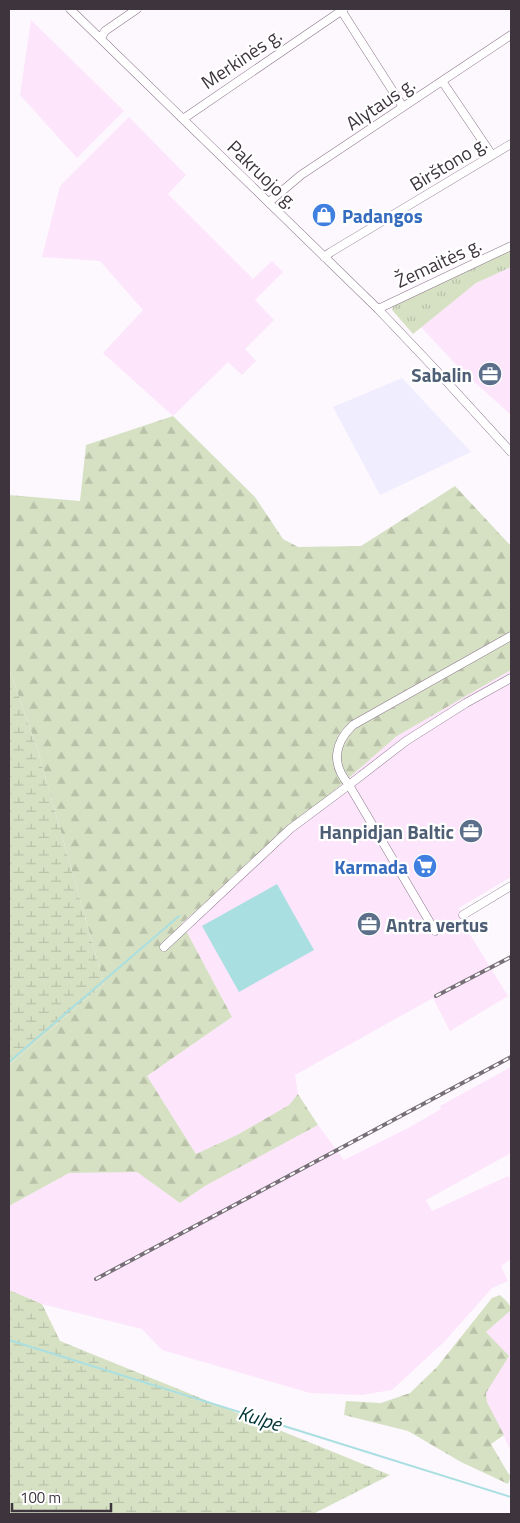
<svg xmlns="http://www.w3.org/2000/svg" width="520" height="1523" font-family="'Titillium Web',sans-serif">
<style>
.commercial{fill:#f0edff}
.built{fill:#fde5fc}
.grass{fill:url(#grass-tufts)}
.forest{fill:url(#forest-firs)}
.wetland{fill:url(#wetland-marsh)}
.water{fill:#aadfe1}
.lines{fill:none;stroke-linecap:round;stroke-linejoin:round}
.stream{stroke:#aadfe1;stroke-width:2}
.minor-casing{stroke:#8a758a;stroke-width:9}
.minor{stroke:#fff;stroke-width:8}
.rail-casing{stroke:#776f77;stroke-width:4}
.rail{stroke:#fff;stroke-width:2;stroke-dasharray:5.5;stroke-linecap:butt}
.labels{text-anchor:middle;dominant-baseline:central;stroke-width:4.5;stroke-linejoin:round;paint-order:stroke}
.street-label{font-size:19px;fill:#3d343d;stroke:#fff}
.shop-label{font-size:19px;font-weight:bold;fill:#366cbe;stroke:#fff;text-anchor:start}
.service-label{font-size:19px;font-weight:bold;fill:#4e5e75;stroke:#fff;text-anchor:end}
.water-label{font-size:20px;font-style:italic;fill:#003436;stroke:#fff}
</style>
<defs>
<pattern id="grass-tufts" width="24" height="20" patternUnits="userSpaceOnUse" patternTransform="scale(1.25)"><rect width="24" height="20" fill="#d6e1c4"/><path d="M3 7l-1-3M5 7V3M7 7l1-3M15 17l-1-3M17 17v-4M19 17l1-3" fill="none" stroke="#b9c2a9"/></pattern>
<pattern id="forest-firs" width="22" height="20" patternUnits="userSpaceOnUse" patternTransform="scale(1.25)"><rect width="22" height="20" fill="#d6e1c4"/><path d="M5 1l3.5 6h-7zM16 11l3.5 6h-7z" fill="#b9c2a9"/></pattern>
<pattern id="wetland-marsh" width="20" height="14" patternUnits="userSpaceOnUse" patternTransform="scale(1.25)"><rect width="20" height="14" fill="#d6e1c4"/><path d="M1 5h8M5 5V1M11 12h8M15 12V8" fill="none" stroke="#b9c2a9"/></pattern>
</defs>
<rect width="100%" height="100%" fill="#fdf8fd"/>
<path class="commercial" d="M402 378 471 452 380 495 333 407Z"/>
<path class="built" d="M31 20 124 111 77 158 20 95Z
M129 117 186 175 168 194 253 279 272 261 283 272 255 300 274 320 245 349 256 361 242 375 228 362 173 416 103 353 143 310 100 261 42 257 60 186Z
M511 267V415L461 370 421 327 476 283Z
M511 670V877L459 908 467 923 464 925 508 996 450 1031 433 998 295 1075 298 1094 289 1105 237 1135 196 1154 147 1076 232 1017 182 923 397 736Z
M511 1067V1153L426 1200 432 1211 508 1176 511 1180V1259L501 1266 508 1281 492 1288 444 1342 392 1390 361 1395 310 1393 162 1350 142 1329 42 1304 9 1290V1206L69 1173 137 1172 180 1203 205 1186 318 1125 344 1160 410 1127 441 1109 440 1106Z
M511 1310V1451L487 1402 486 1393 490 1385 486 1332Z"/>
<path class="grass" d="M511 246V267L476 283 413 334 392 310 393 306Z"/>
<path class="forest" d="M173 416 255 497 283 539 298 547 361 546 455 486 511 546V670L397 736 182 923 232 1017 147 1076 196 1154 237 1135 289 1105 298 1094 318 1125 205 1186 180 1203 137 1172 69 1173 9 1206V1065L104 984 38 751 9 668V495L80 501 86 445Z
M500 1295C504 1299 511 1304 511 1310L486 1332 509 1356 486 1393 487 1402 504 1435 491 1444 508 1473 511 1476 508 1484 461 1462 408 1431 344 1415 346 1401 381 1403 410 1393 437 1367 492 1298Z"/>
<path class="wetland" d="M9 668 38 751 104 984 9 1065Z
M9 1290 42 1304 60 1341 390 1475 313 1514H9Z"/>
<path class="water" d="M277 884 314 950 239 992 202 926Z"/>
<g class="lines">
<path class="stream" d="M9 1062 179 916
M9 1340 511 1497"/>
<g class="minor-casing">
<path id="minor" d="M70 9 378 309 435 369 511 452
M341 10 403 107
M101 38 105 31 137 9
M442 81 492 155
M183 119 344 9
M269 202 301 175 511 35
M324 257 331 252 511 144
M378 309 511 246
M463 915 511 886
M435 931 349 785 406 741 466 703 511 678
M164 947 290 829 349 785C331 764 334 743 353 725L511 636"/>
</g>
<use href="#minor" class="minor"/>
<g class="rail-casing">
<path id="rail" d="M436 996 511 957
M96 1279 511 1057"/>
</g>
<use href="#rail" class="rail"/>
</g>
<defs>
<g id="shop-disc" transform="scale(1.25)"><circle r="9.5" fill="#3f7fe0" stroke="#fff"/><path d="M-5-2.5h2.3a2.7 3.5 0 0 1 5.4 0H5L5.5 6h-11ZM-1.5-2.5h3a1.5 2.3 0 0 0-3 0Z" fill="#fff"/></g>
<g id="office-disc" transform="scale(1.25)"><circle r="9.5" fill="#5c6f8a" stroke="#fff"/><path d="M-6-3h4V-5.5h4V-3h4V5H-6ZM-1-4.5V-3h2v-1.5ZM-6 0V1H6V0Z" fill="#fff"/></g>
<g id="supermarket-disc" transform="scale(1.25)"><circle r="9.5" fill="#3f7fe0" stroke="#fff"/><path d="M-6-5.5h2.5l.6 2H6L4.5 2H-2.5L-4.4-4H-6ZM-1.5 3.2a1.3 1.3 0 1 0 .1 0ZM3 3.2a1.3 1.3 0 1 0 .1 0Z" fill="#fff"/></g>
</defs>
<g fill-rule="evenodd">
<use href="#shop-disc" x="324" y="215"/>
<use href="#office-disc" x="490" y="374"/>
<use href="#office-disc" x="471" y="831"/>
<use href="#supermarket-disc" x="425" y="866"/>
<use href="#office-disc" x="369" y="924"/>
</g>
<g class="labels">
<g class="street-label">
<text transform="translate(241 58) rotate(-34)">Merkinės g.</text>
<text transform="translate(380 103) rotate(-34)">Alytaus g.</text>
<text transform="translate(448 163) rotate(-31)">Birštono g.</text>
<text transform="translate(263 174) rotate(44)">Pakruojo g.</text>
<text transform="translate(438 262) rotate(-25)">Žemaitės g.</text>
</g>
<g class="shop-label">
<text x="342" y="215">Padangos</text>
<text x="408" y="866" text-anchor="end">Karmada</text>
</g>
<g class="service-label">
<text x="472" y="374">Sabalin</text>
<text x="454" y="831">Hanpidjan Baltic</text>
<text x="386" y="924" text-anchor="start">Antra vertus</text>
</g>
<g class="water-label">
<text transform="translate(260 1418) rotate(17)">Kulpė</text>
</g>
</g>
<rect width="520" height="1523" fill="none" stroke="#3d343d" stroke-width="20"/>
<path d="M12 1503v8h99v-8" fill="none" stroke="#3d343d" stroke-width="2.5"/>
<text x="20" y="1503" font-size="15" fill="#3d343d" stroke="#ffffff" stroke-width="4" paint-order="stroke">100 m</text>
</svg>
